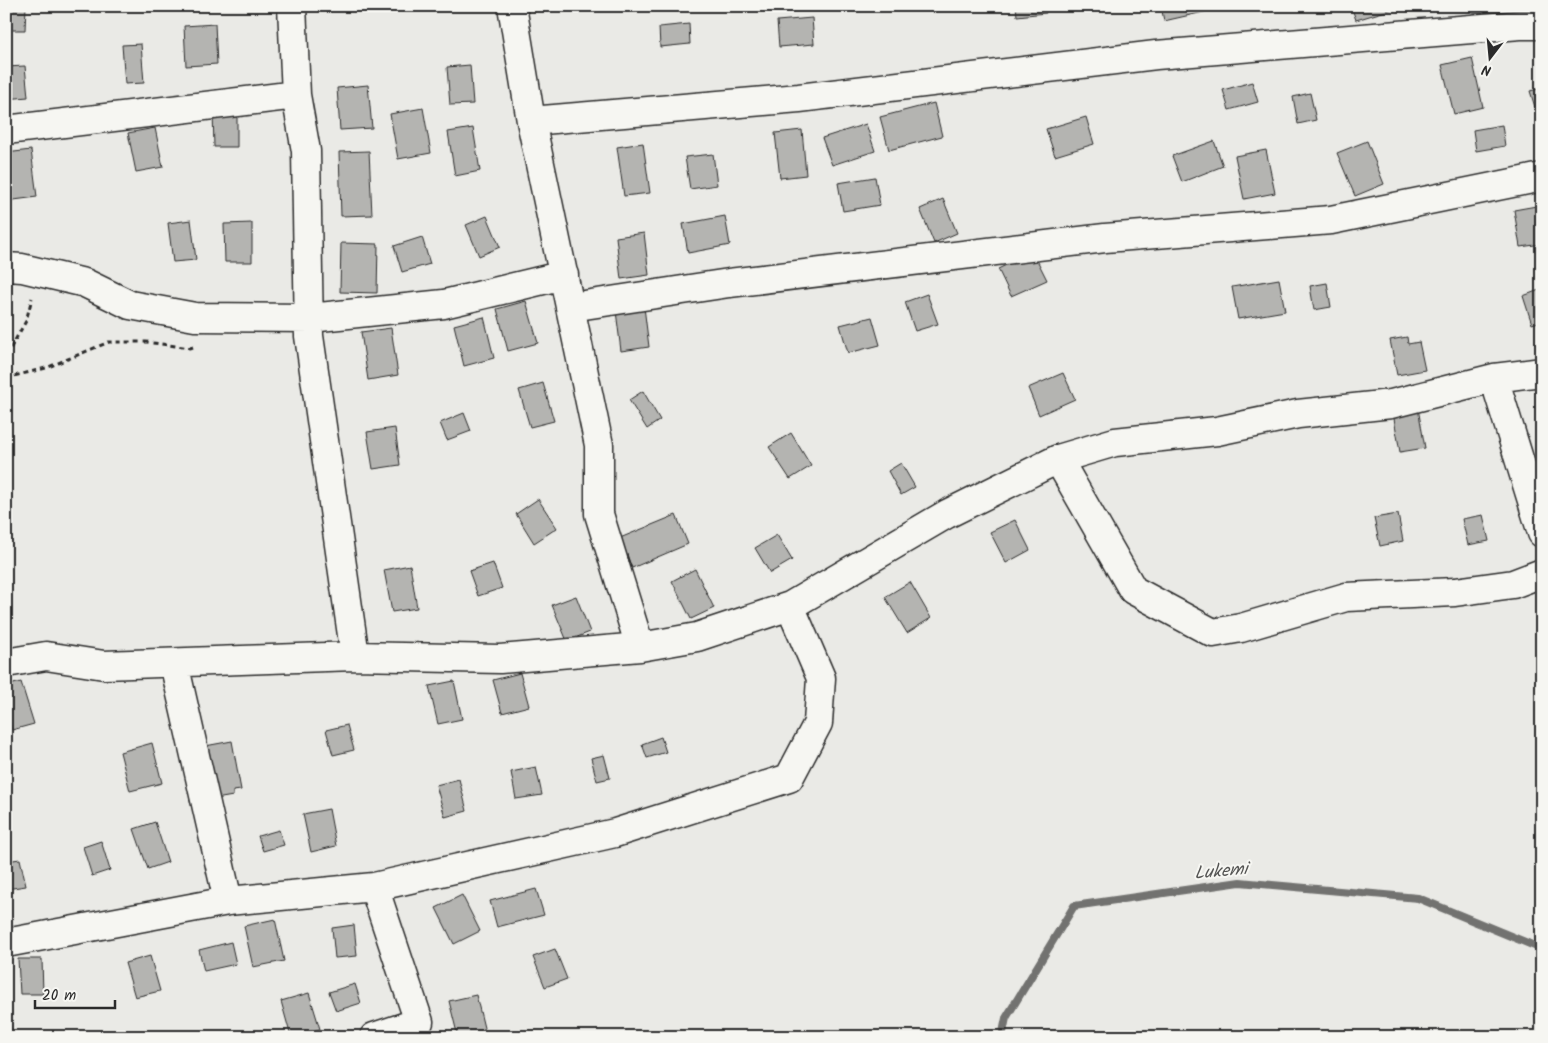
<svg xmlns="http://www.w3.org/2000/svg" width="1548" height="1043" font-family="Kalam,sans-serif">
<style>
.lines{fill:none;stroke-linecap:round;stroke-linejoin:round}
.stream{stroke:#727270;stroke-width:8}
.building{fill:#b4b4b1;stroke:#2b2b2b}
.minor-casing{stroke:#2b2b2b;stroke-width:31}
.path{stroke:#2b2b2b;stroke-width:3;stroke-dasharray:5 4;stroke-linecap:butt}
.minor{stroke:#f6f6f2;stroke-width:28}
.labels{text-anchor:middle;dominant-baseline:central;stroke-width:4;stroke-linejoin:round;paint-order:stroke}
.water-label{font-size:18px;font-style:italic;fill:#545453;stroke:#f6f6f2}
</style>
<rect width="100%" height="100%" fill="#eaeae6"/>
<filter id="ink" filterUnits="userSpaceOnUse"><feTurbulence type="fractalNoise" baseFrequency=".02" numOctaves="2"/><feDisplacementMap in="SourceGraphic" scale="10" xChannelSelector="R" yChannelSelector="G"/><feConvolveMatrix kernelMatrix="1 2 1 2 8 2 1 2 1" color-interpolation-filters="sRGB"/></filter>
<g filter="url(#ink)">
<g class="lines">
<path class="stream" d="M1002 1037 1006 1018 1074 906 1240 882 1418 898 1542 949"/>
</g>
<path class="building" d="M6 6H26L25 30H6Z
M1016 6H1045L1046 13 1017 16Z
M1161 6H1207L1208 11 1164 21Z
M1351 6H1396V8L1356 20Z
M812 18 814 44 779 47 777 21Z
M215 24 217 64 186 66 184 26Z
M689 24 690 44 660 47 659 27Z
M141 44 144 83 125 84 122 45Z
M1472 58 1483 107 1454 114 1442 65Z
M470 65 473 104 450 105 447 67Z
M25 66 28 97 6 99V67Z
M1252 82 1258 102 1229 110 1223 90Z
M368 85 372 128 340 130 337 88Z
M1542 88V119L1539 120 1530 91Z
M1310 93 1316 120 1298 124 1293 97Z
M934 103 942 136 889 150 880 117Z
M423 108 431 153 398 159 390 114Z
M213 112H237V147H214Z
M1086 117 1094 144 1055 156 1046 129Z
M866 124 875 151 832 165 822 138Z
M1502 125 1505 146 1476 151 1473 130Z
M155 128 163 167 136 172 128 133Z
M473 128 480 171 455 176 448 132Z
M802 130 806 175 780 178 775 133Z
M1214 141 1223 166 1182 182 1172 156Z
M1367 141 1384 184 1355 196 1337 153Z
M643 143 650 193 624 196 617 147Z
M31 150 37 197 6 201V153Z
M1266 150 1275 193 1244 199 1235 156Z
M369 151 372 215 341 216 339 152Z
M713 154 717 185 690 189 685 157Z
M875 177 880 205 843 211 838 183Z
M943 199 957 233 934 243 920 209Z
M1542 205V244L1520 247 1514 210Z
M487 216 500 247 479 256 466 225Z
M725 216 730 245 688 253 683 224Z
M191 220 196 260 173 262 168 223Z
M252 223V262H225L224 224Z
M644 233 649 275 621 279 616 237Z
M422 237 430 264 402 272 394 246Z
M341 243 378 244 377 293 340 292Z
M1033 252 1047 280 1011 296 998 269Z
M1279 279 1285 311 1238 319 1232 287Z
M1327 283 1331 307 1314 310 1310 286Z
M1542 289V321L1532 324 1523 296Z
M927 294 938 324 915 331 905 302Z
M526 301 538 343 508 351 497 309Z
M644 307 649 347 621 351 616 311Z
M484 317 494 358 464 366 454 325Z
M872 317 880 345 848 353 840 325Z
M391 328 398 375 368 380 361 332Z
M1407 337 1408 344 1419 342 1425 370 1397 375 1390 340Z
M1063 373 1075 399 1039 415 1028 388Z
M543 383 554 421 530 427 519 390Z
M643 391 660 420 647 429 629 400Z
M1418 408 1425 448 1400 452 1393 413Z
M464 413 471 431 447 440 440 423Z
M395 428 400 465 373 469 367 432Z
M791 433 811 466 790 479 769 447Z
M901 463 915 487 901 495 888 471Z
M538 499 557 528 534 543 516 514Z
M1398 514 1403 541 1380 546 1374 518Z
M676 515 688 544 632 568 620 538Z
M1483 515 1489 541 1468 545 1462 519Z
M1015 520 1030 550 1006 563 990 532Z
M777 535 792 560 770 573 755 548Z
M493 563 502 588 478 596 469 571Z
M410 565 417 608 392 612 384 570Z
M695 569 714 608 691 619 672 581Z
M910 582 931 618 907 633 885 597Z
M576 596 590 632 567 641 552 605Z
M520 673 529 706 502 713 493 680Z
M454 681 462 719 438 724 429 686Z
M21 682 34 724 12 730 6 710V686Z
M347 725 354 750 333 755 326 730Z
M661 737 666 752 647 758 642 744Z
M232 741 241 790 233 791V796L210 800 200 747Z
M152 743 162 783 130 791 120 752Z
M604 755 610 778 597 781 591 758Z
M536 767 542 795 516 799 511 772Z
M459 779 467 811 445 817 436 785Z
M329 809 336 846 311 852 303 814Z
M155 822 168 862 148 869 134 829Z
M279 830 284 845 263 851 258 836Z
M101 841 110 870 92 876 83 847Z
M20 859 26 886 6 889V861Z
M536 889 544 915 497 927 490 901Z
M462 895 480 931 454 944 436 908Z
M275 919 284 961 253 967 244 926Z
M354 925 357 956 335 958 332 928Z
M231 942 236 964 204 971 199 950Z
M555 949 567 979 545 987 533 957Z
M150 956 160 991 135 997 125 963Z
M18 959H42L43 994H20Z
M355 984 361 1003 336 1011 329 992Z
M309 993 320 1029 291 1037 281 1001Z
M476 995 485 1032 458 1037 449 1001Z
M6 1013 13 1035 6 1037Z"/>
<g class="lines">
<g class="minor-casing">
<path id="minor" d="M292 6 296 95 306 151 309 336 355 656
M512 6 531 121 599 445V514L640 647
M531 121 799 98 1156 55 1520 25H1542
M6 130 296 95
M6 267 22 268 85 283 130 305 195 317 310 318 444 304 564 275
M571 307 729 283 1105 238 1331 220 1542 177
M1494 378 1542 533
M1058 459 1133 590 1213 633 1241 628 1346 597 1455 592 1513 584 1542 573
M6 663 46 656 104 665 355 656 500 659 640 647 697 637 790 606 947 514 1058 459 1115 442 1217 431 1298 414 1391 404 1494 378 1542 372
M174 663 228 901
M374 887 419 1022 374 1037
M6 943 228 901 374 887 615 833 789 778 818 723 821 678 790 606"/>
</g>
<path class="path" d="M6 356 26 321 32 298
M6 378 46 368 109 342H146L190 348 196 346"/>
<use href="#minor" class="minor"/>
</g>
</g>
<g class="labels">
<g class="water-label">
<text transform="translate(1221 872) rotate(-5)">Lukemi</text>
</g>
</g>
<rect width="1548" height="1043" fill="none" stroke="#f6f6f2" stroke-width="25"/>
<rect x="12" y="12" width="1523" height="1018" fill="none" stroke="#2b2b2b" stroke-width="2" filter="url(#ink)"/>
<g transform="translate(1490 58) rotate(196)" stroke="#f6f6f2" stroke-width="4" paint-order="stroke">
<path d="M0-4L9 19L0 12L-9 19Z" fill="#2b2b2b"/>
<text y="-8" font-size="14" font-weight="bold" text-anchor="middle" fill="#2b2b2b">N</text>
</g>
<path d="M35 1000v8h80v-8" fill="none" stroke="#2b2b2b" stroke-width="2.5"/>
<text x="42" y="1000" font-size="15" fill="#2b2b2b" stroke="#f6f6f2" stroke-width="4" paint-order="stroke">20 m</text>
</svg>
